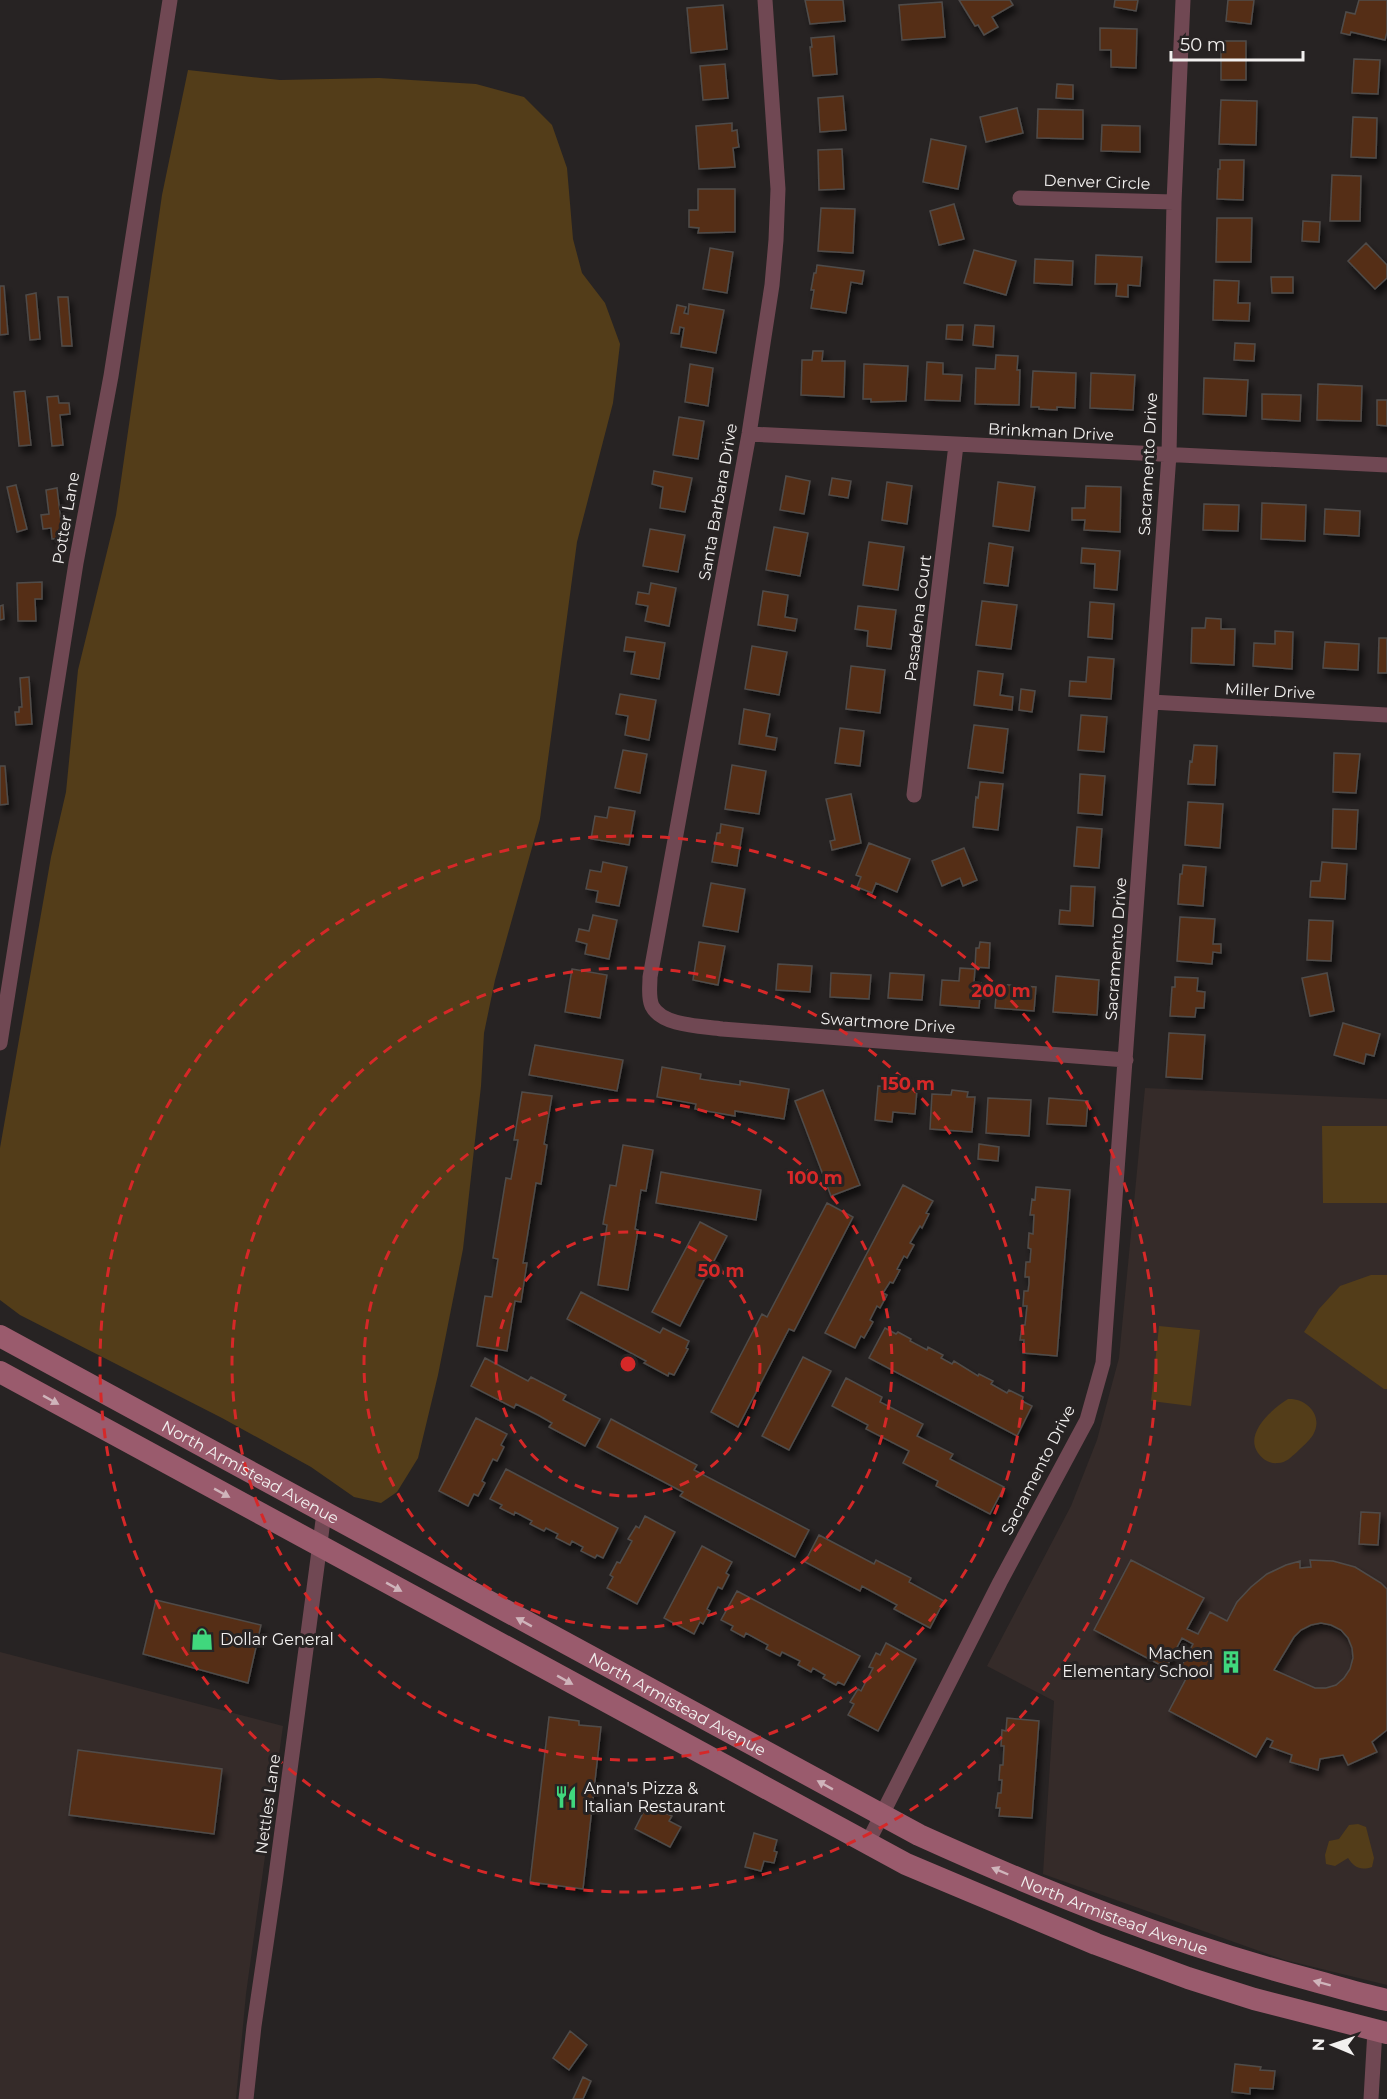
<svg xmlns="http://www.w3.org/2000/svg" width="1387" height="2099" font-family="Montserrat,sans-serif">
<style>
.built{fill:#352b29}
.green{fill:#533d19}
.building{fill:#542f16;stroke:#504c4a;stroke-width:1.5;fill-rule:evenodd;filter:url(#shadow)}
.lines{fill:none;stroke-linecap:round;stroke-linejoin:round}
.street{stroke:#704853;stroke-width:15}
.secondary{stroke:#9a5b6d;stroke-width:22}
.oneway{fill:#cfb4bb}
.ring{fill:none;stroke:#d62828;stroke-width:3;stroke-dasharray:10 8}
.labels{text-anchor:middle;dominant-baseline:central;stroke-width:6;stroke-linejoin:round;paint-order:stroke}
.street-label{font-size:16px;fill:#f2f0ef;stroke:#272323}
.poi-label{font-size:16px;fill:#f2f0ef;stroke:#272323;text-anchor:start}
.centre{fill:#d62828;stroke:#272323;stroke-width:3}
.ring-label{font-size:18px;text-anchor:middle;font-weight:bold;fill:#d62828;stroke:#272323;stroke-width:6;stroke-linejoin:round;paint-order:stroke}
</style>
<defs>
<filter id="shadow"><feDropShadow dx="3.5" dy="6" stdDeviation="3" flood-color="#0009"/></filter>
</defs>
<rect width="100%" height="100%" fill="#272323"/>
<path class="built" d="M1145 1088 1387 1099V1985L1285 1960 1043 1874 1054 1701 987 1666 1071 1506 1097 1440 1119 1358Z
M0 1652 283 1726 246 1994 236 2099H0Z"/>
<path class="green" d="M188 70 280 80 379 78 476 84 524 97 552 125 567 168 573 239 582 273 605 303 620 344 613 403 577 542 540 819 495 980 484 1033 481 1086 463 1249 438 1375 418 1458 397 1492 381 1503 354 1497 311 1467 222 1418 20 1315 0 1300V1148L51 857 66 792 78 670 116 515 162 195Z
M1322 1126H1387V1203H1323Z
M1371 1275H1387V1389H1384L1304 1332 1319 1309 1340 1286Z
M1159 1326 1200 1330 1191 1406 1151 1401Z
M1288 1399C1307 1398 1324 1416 1313 1435 1309 1441 1302 1447 1297 1452 1291 1457 1286 1463 1278 1463 1270 1464 1263 1460 1258 1453 1244 1433 1272 1409 1288 1399Z
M1358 1824 1366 1827 1374 1858 1372 1867C1360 1871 1354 1867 1348 1858L1335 1866 1326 1864 1325 1855 1329 1841 1339 1839 1349 1825Z"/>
<path class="building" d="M805 0H843L845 21 810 24Z
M959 0H1010L1013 5 992 17 998 27 984 35 978 25 975 26Z
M1115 0H1138L1136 11 1114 7Z
M1228 0H1254L1251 24 1226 21Z
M1359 0H1387V32L1385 40 1351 32 1350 35 1341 33 1346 12 1355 14Z
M942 2 945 37 902 40 899 5Z
M723 5 727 49 691 53 687 8Z
M1100 28 1137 29 1136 68 1111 67V50H1100Z
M834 36 837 74 813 76 810 47H812L811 38Z
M1223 41H1246V80H1221V50H1223Z
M1354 59 1380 60 1378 94 1352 93Z
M725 64 728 98 703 100 700 66Z
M1057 84 1073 85V99L1056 98Z
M843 96 846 130 820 132 818 98Z
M1221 100 1257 101 1256 145 1219 144Z
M1017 108 1023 133 986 142 980 117Z
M1038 109 1083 110V139L1037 138Z
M1353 117 1377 118 1376 158 1351 157Z
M732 123V131L737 130 738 141 739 147 733 148 735 167 699 169 696 126Z
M1102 125 1140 126V152L1101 151Z
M931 139 966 146 958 189 923 182Z
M842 149 844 189 819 190 818 150Z
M1220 160H1244L1243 200 1217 199 1218 169H1220Z
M1332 175 1361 176 1360 221H1330Z
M698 189H735V232L698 233 699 228 689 227V210H698Z
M954 204 964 239 939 245 930 211Z
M821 208 855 209 853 253 818 251Z
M1217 218H1252L1251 262H1216Z
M1303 221 1320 222 1319 242 1302 241Z
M1366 243 1387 265V278L1375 289 1348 261Z
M710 248 733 252 727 293 703 289Z
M974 250 1016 261 1006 295 964 283Z
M1096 255 1142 257 1140 286 1128 285V297L1116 296 1117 284H1095Z
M1035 259 1073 261 1072 285 1034 283Z
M817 265 864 271 862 284 851 282 846 313 811 308 814 290H811L814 273H816Z
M1271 277H1293V293H1272Z
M1214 280 1239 281 1238 303H1250L1249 321 1213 320Z
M0 286H4L8 334 0 335Z
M36 293 40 339 30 340 26 295Z
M58 297H68L72 346H62Z
M689 304 724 310 716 353 681 347 684 328 680 327 679 334 671 333 677 305 686 307 684 313 688 314Z
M947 325H963L962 340 946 339Z
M975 325 994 326 993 347 973 345Z
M1235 343 1255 344 1254 361 1234 360Z
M813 351H823L822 361H845L844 397 801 395 802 360H812Z
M996 355 1018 356 1017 370H1020L1019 405 975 404 976 368 995 369Z
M927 362 943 363V374L962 375 960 401 925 400Z
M690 364 713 368 708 406 685 402Z
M864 364 908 366 906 401 871 402V399H863Z
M1033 371 1076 373 1075 408 1057 407V410L1039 409V407H1031Z
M1091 373 1135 375 1133 410 1090 408Z
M1204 378 1248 380 1246 416 1203 414Z
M1318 384 1362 386 1361 421 1317 420Z
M25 391 31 445 19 446 14 392Z
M1262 394 1301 395 1300 421 1262 419Z
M58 396 59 403H69L70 414 60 415 63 445 52 446 47 397Z
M1377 400H1387V426L1377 425Z
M679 417 704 421 698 459 673 455Z
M654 471 692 478 685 512 660 508 663 487 652 484Z
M786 476 810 481 804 514 780 510Z
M832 478 851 481 848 498 829 495Z
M887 482 912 486 907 524 882 520Z
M998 482 1035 487 1029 531 993 526Z
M16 485 27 529 17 532 7 487Z
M1086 486 1121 487 1120 532 1084 530 1085 520H1072V508H1085Z
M57 488 63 538 52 539 51 528 43 529 41 515 49 514 46 490Z
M1262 503 1306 505 1305 541 1261 539Z
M1204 504 1239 505 1238 531 1203 530Z
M1325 509 1360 511 1359 536 1324 534Z
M774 527 808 533 800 576 766 570Z
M650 529 685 535 678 572 643 566Z
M869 542 904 547 898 590 863 585Z
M989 543 1013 547 1008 586 984 583Z
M1082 548 1120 551 1117 590 1094 588 1095 564 1081 563Z
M42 582V599H35L36 621H18L17 583Z
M651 583 676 588 669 626 645 621 648 606 636 604 638 592 649 594Z
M763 591 788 595 785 617 797 619 795 631 758 625Z
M982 601 1017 605 1011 649 976 645Z
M1090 602 1114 604 1112 639 1088 637Z
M3 605 4 619 0 620V606Z
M858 606 896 610 891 649 867 646 868 631 855 629Z
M1206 618 1221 619V629H1235L1234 665 1191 663 1192 628H1205Z
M1275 631 1293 632 1292 669 1253 666 1254 643 1275 644Z
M626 637 665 643 659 679 631 674 635 652 624 651Z
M1379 638H1387V673H1378Z
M1325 642 1359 644 1358 670 1323 668Z
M752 646 787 652 779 695 745 689Z
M1088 657 1114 659 1111 699 1069 696 1070 681 1086 682Z
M851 666 885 670 880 713 846 709Z
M978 671 1003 674 1000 695 1013 697 1012 710 974 705Z
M29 677 32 724 16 725 15 712H19V707H22L20 678Z
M1021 689 1035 691 1032 712 1019 710Z
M620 694 656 700 649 740 625 735 628 716 616 714Z
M744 709 770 714 766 736 777 738 775 750 739 744Z
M1081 715 1107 717 1104 752 1078 750Z
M974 725 1008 729 1003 773 968 768Z
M840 728 864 731 860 766 835 763Z
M1194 745 1217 746 1215 785 1188 784 1190 761 1192 762Z
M623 750 647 754 640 793 615 788Z
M1334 753 1360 754 1356 793 1333 792Z
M732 765 766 771 759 814 725 809Z
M0 766H5L8 804 0 805Z
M1080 774 1105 776 1102 815 1078 813Z
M980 782 1003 784 998 830 973 827 976 797 978 798Z
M851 794 861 843 832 850 830 841 835 840 826 799Z
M1188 802 1223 804 1220 848 1185 845Z
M609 807 635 811 629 845 591 839 595 816 607 818Z
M1333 809 1358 810 1356 849 1332 848Z
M721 824 743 828 737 866 712 862 717 833H720Z
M1077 827 1102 829 1099 868 1074 866Z
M869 843 910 859 897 892 876 883 872 893 857 887 861 877 856 875Z
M964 848 977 880 963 886 960 878 942 886 932 861Z
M603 862 627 867 619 906 596 902 598 891 586 889 590 870 601 872Z
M1322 862 1347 864 1345 899 1310 897 1311 881H1320Z
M1183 865 1206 867 1203 906 1178 904 1180 874H1182Z
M711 883 745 889 738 932 703 926Z
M1071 886 1095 887 1093 926 1059 924 1060 910 1070 911Z
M593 915 617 920 609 959 585 954 587 944 576 941 579 929 589 931Z
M1180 917 1215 919 1213 944H1221V953L1213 952 1212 964 1177 961Z
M1309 920 1333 921 1331 961 1307 960Z
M699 942 725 946 718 985 693 980Z
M980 942 990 943 989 968 975 967 976 948H979Z
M778 964 812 966 810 992 776 990Z
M960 968 975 969 974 982 981 983 979 1008 940 1005 942 980 959 981Z
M572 969 607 975 600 1018 565 1012Z
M831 973 871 975 869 999 830 997Z
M890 973 924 975 922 1000 888 998Z
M1327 973 1334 1011 1310 1016 1302 978Z
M1056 976 1099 980 1097 1015 1053 1012Z
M1175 977 1198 978 1197 991 1205 992 1204 1008H1196L1195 1017 1170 1016 1172 987H1175Z
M997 984 1036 987 1034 1011 995 1008Z
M1343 1023 1380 1034 1374 1056 1366 1054 1364 1064 1334 1055Z
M1169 1033 1205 1035 1202 1079 1166 1077Z
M535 1045 623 1060 617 1091 529 1075Z
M662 1067 701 1074 700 1079 713 1081 740 1085V1081L789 1089 784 1119 735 1111V1116L695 1109 696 1104 657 1097Z
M878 1086 917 1090 915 1114 893 1112 892 1122 875 1120Z
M823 1090 860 1185 831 1196 795 1101Z
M952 1090 968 1092 967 1097H975L972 1132 930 1129 932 1094 951 1095Z
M522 1092 552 1096 544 1144 547 1145 541 1184 536 1183 523 1263H527L521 1302 515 1301 507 1351 477 1346 485 1296 492 1297 498 1259 493 1258 506 1178 511 1179 518 1140H514Z
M988 1098 1031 1100 1029 1136 986 1133Z
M1049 1098 1088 1101 1086 1126 1047 1124Z
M979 1144 999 1147 998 1161 978 1159Z
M623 1145 653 1150 646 1191 641 1190 635 1229 638 1230 628 1290 598 1285 607 1225 603 1224 610 1185 616 1186Z
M661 1172 761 1190 756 1220 656 1203Z
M903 1185 933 1201 926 1213 929 1214 922 1228 920 1226 910 1243 914 1245 907 1258 904 1256 897 1269 900 1270 893 1283 890 1282 883 1293 887 1295 880 1308 877 1306 870 1320 873 1322 864 1338 861 1336 855 1348 825 1333Z
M1036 1187 1070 1190 1057 1356 1023 1353 1024 1340H1020L1022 1325H1025L1027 1306H1023L1024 1291H1028L1029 1284V1277H1025L1026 1262H1030L1031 1249 1028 1248 1029 1233 1033 1234 1034 1215H1030L1032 1199 1035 1200Z
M827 1203 853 1217 794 1331 789 1329 738 1427 711 1412 762 1314 767 1317Z
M700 1222 727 1236 680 1326 652 1312Z
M581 1292 660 1333 663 1328 689 1341 686 1348 688 1349 674 1375 669 1373 668 1376 644 1363 646 1361 567 1319Z
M885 1328 896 1334 898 1332 911 1339 910 1341 927 1350 928 1347 943 1355 941 1358 952 1364 954 1361 978 1376 979 1374 993 1381 991 1384 1007 1393 1009 1390 1023 1397 1022 1401 1032 1406 1017 1436 869 1358Z
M803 1357 831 1371 789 1450 762 1436Z
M485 1358 528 1381 531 1377 566 1395 563 1400 600 1419 585 1446 549 1427 552 1423 538 1415 516 1404 514 1408 471 1386Z
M846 1378 882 1397 880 1402 923 1424 917 1436 953 1454 950 1459 1004 1487 990 1514 936 1486 938 1481 903 1463 909 1451 866 1429 868 1425 832 1406Z
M476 1418 507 1434 501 1445 504 1447 497 1461 493 1459 482 1481 485 1483 478 1496 474 1494 468 1506 439 1491Z
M611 1419 697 1465 694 1470 809 1530 795 1557 680 1496 683 1492 597 1447Z
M506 1469 618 1528 603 1558 597 1555 595 1558 581 1551 583 1547 572 1541 570 1545 556 1538 558 1534 546 1528 544 1531 530 1524 532 1521 515 1512 514 1515 500 1508 502 1505 490 1499Z
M1361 1512 1380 1513 1378 1545 1359 1544Z
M645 1516 675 1532 637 1604 607 1588 613 1577 610 1575 617 1562 620 1563 632 1541 628 1539 636 1526 639 1528Z
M819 1535 874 1564 876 1560 911 1578 909 1582 944 1601 930 1628 894 1609 897 1605 862 1586 860 1591 805 1562Z
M702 1546 732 1562 726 1573 729 1575 722 1589 718 1587 707 1609 710 1611 703 1624 700 1622 694 1634 664 1618Z
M1131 1560 1204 1598 1187 1629 1198 1634 1210 1612 1227 1621 1237 1602 1251 1587 1267 1574 1286 1565 1300 1561V1568L1311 1567 1310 1560 1333 1561 1355 1567 1381 1583 1387 1589V1730L1372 1742 1377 1752 1348 1765 1343 1755 1320 1759 1318 1770 1290 1762 1292 1755 1270 1747 1273 1741 1267 1738 1256 1757 1169 1711 1190 1671 1181 1667 1193 1644 1182 1638 1166 1668 1094 1630ZM1321 1623 1331 1625 1341 1630 1348 1638 1352 1648 1353 1658 1350 1669 1344 1678 1336 1685 1326 1688H1315L1274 1670 1294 1637 1301 1630 1311 1625Z
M737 1591 860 1656 844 1685 838 1682 836 1685 823 1678 825 1675 813 1668 811 1672 798 1665 800 1661 782 1652 780 1656 766 1649 768 1645 746 1633 744 1637 731 1630 733 1626 721 1620Z
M156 1600 261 1625 248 1683 143 1654Z
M886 1643 916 1659 878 1731 848 1715 854 1704 850 1702 858 1689 861 1691 873 1668 869 1667 876 1653 880 1655Z
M549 1717 579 1721V1725L601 1727 583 1889 530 1882Z
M1007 1718 1039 1721 1032 1818 999 1816 1000 1808H996L998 1793H1001L1002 1780H999L1000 1765H1003L1004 1746H1001L1002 1730 1006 1731Z
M78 1750 222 1769 214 1834 69 1815Z
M645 1809 654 1814 657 1809 672 1816 669 1821 681 1827 670 1847 635 1829Z
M754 1833 777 1840 774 1851 777 1852 774 1863 764 1861 761 1871 745 1867Z
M570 2031 587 2045 569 2070 553 2058Z
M1235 2064 1261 2067 1260 2070 1275 2071 1273 2089 1250 2088V2094L1232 2092Z
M583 2077 591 2081 583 2099H573Z"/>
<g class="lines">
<path class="street" d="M765 0 778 189 776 240 772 285 749 434 650 977C650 987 648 997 652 1006 662 1026 702 1026 722 1029L1126 1060
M1020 198 1174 202
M749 434 1387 465
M1151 702 1387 715
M914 795 956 445
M0 1043 76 563 111 376 170 0
M867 1844 1000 1582 1087 1420 1103 1363 1169 455 1174 202 1183 0
M246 2099 254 2026 275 1883 324 1513
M1371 2099 1375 2030"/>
<g class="secondary">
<path id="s1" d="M0 1336 919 1835C1047 1893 1171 1943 1308 1979 1334 1986 1360 1994 1387 2000"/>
<path d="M0 1372 906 1864 1096 1944 1188 1978 1254 1999 1387 2033"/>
</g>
</g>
<defs><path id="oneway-solid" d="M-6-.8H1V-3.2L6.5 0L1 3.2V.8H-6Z" transform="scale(1.5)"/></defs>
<g class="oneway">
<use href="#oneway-solid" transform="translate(51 1400) rotate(29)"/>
<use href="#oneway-solid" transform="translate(222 1493) rotate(29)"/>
<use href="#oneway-solid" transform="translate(394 1587) rotate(29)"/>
<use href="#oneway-solid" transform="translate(524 1622) rotate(-151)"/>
<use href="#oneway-solid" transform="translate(565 1680) rotate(29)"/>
<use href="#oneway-solid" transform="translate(825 1785) rotate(-151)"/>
<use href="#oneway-solid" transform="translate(1000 1871) rotate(-157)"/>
<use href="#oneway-solid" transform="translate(1322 1983) rotate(-165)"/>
</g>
<g class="ring">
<circle cx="628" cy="1364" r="132"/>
<circle cx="628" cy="1364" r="264"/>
<circle cx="628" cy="1364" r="396"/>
<circle cx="628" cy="1364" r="528"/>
</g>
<defs>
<g id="shop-bare" transform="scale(1.8)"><path d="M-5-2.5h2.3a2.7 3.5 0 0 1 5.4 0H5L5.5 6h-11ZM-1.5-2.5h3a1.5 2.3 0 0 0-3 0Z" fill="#40d77d" stroke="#272323" stroke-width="2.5" paint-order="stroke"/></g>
<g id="building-bare" transform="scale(1.8)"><path d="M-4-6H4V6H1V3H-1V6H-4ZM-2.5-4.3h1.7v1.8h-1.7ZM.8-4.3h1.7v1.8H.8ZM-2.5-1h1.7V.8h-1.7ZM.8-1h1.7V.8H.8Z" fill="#40d77d" stroke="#272323" stroke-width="2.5" paint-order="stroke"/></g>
<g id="restaurant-bare" transform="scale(1.8)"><path d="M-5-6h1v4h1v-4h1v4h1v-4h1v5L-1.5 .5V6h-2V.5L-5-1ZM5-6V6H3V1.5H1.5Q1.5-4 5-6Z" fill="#40d77d" stroke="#272323" stroke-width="2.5" paint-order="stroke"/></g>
</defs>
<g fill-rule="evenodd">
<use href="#shop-bare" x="202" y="1639"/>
<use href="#building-bare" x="1231" y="1662"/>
<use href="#restaurant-bare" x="566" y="1797"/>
</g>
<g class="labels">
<g class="street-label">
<text transform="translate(1097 182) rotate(2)">Denver Circle</text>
<text transform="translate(1051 432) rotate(3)">Brinkman Drive</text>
<text transform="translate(1148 464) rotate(-87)">Sacramento Drive</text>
<text transform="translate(718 502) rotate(-80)">Santa Barbara Drive</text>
<text transform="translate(66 518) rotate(-80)">Potter Lane</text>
<text transform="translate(918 618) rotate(-83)">Pasadena Court</text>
<text transform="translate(1270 691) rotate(3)">Miller Drive</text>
<text transform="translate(1116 949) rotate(-86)">Sacramento Drive</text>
<text transform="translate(888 1023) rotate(4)">Swartmore Drive</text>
<text transform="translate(1038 1470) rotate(-63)">Sacramento Drive</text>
<text stroke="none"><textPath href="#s1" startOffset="285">North Armistead Avenue</textPath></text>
<text stroke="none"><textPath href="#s1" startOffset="771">North Armistead Avenue</textPath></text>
<text transform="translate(268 1804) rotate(-82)">Nettles Lane</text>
<text stroke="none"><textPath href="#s1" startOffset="1257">North Armistead Avenue</textPath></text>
</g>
<g class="poi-label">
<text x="220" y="1639">Dollar General</text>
<text x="1213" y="1653" text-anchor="end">Machen<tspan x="1213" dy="18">Elementary School</tspan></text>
<text x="584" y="1788">Anna's Pizza &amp;<tspan x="584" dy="18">Italian Restaurant</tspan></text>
</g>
</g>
<circle cx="628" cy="1364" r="9" class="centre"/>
<g class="ring-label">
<text x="1001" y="997">200 m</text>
<text x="908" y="1090">150 m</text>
<text x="815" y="1184">100 m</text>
<text x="721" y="1277">50 m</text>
</g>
<g transform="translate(1333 2045) rotate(272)" stroke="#272323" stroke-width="4.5" paint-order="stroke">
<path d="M0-4.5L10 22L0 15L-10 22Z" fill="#f2f0ef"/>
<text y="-9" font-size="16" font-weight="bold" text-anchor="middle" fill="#f2f0ef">N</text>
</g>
<path d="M1171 51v9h132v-9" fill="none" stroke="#f2f0ef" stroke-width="3"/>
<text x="1180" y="51" font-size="18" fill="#f2f0ef" stroke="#272323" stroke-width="4.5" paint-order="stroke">50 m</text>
</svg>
